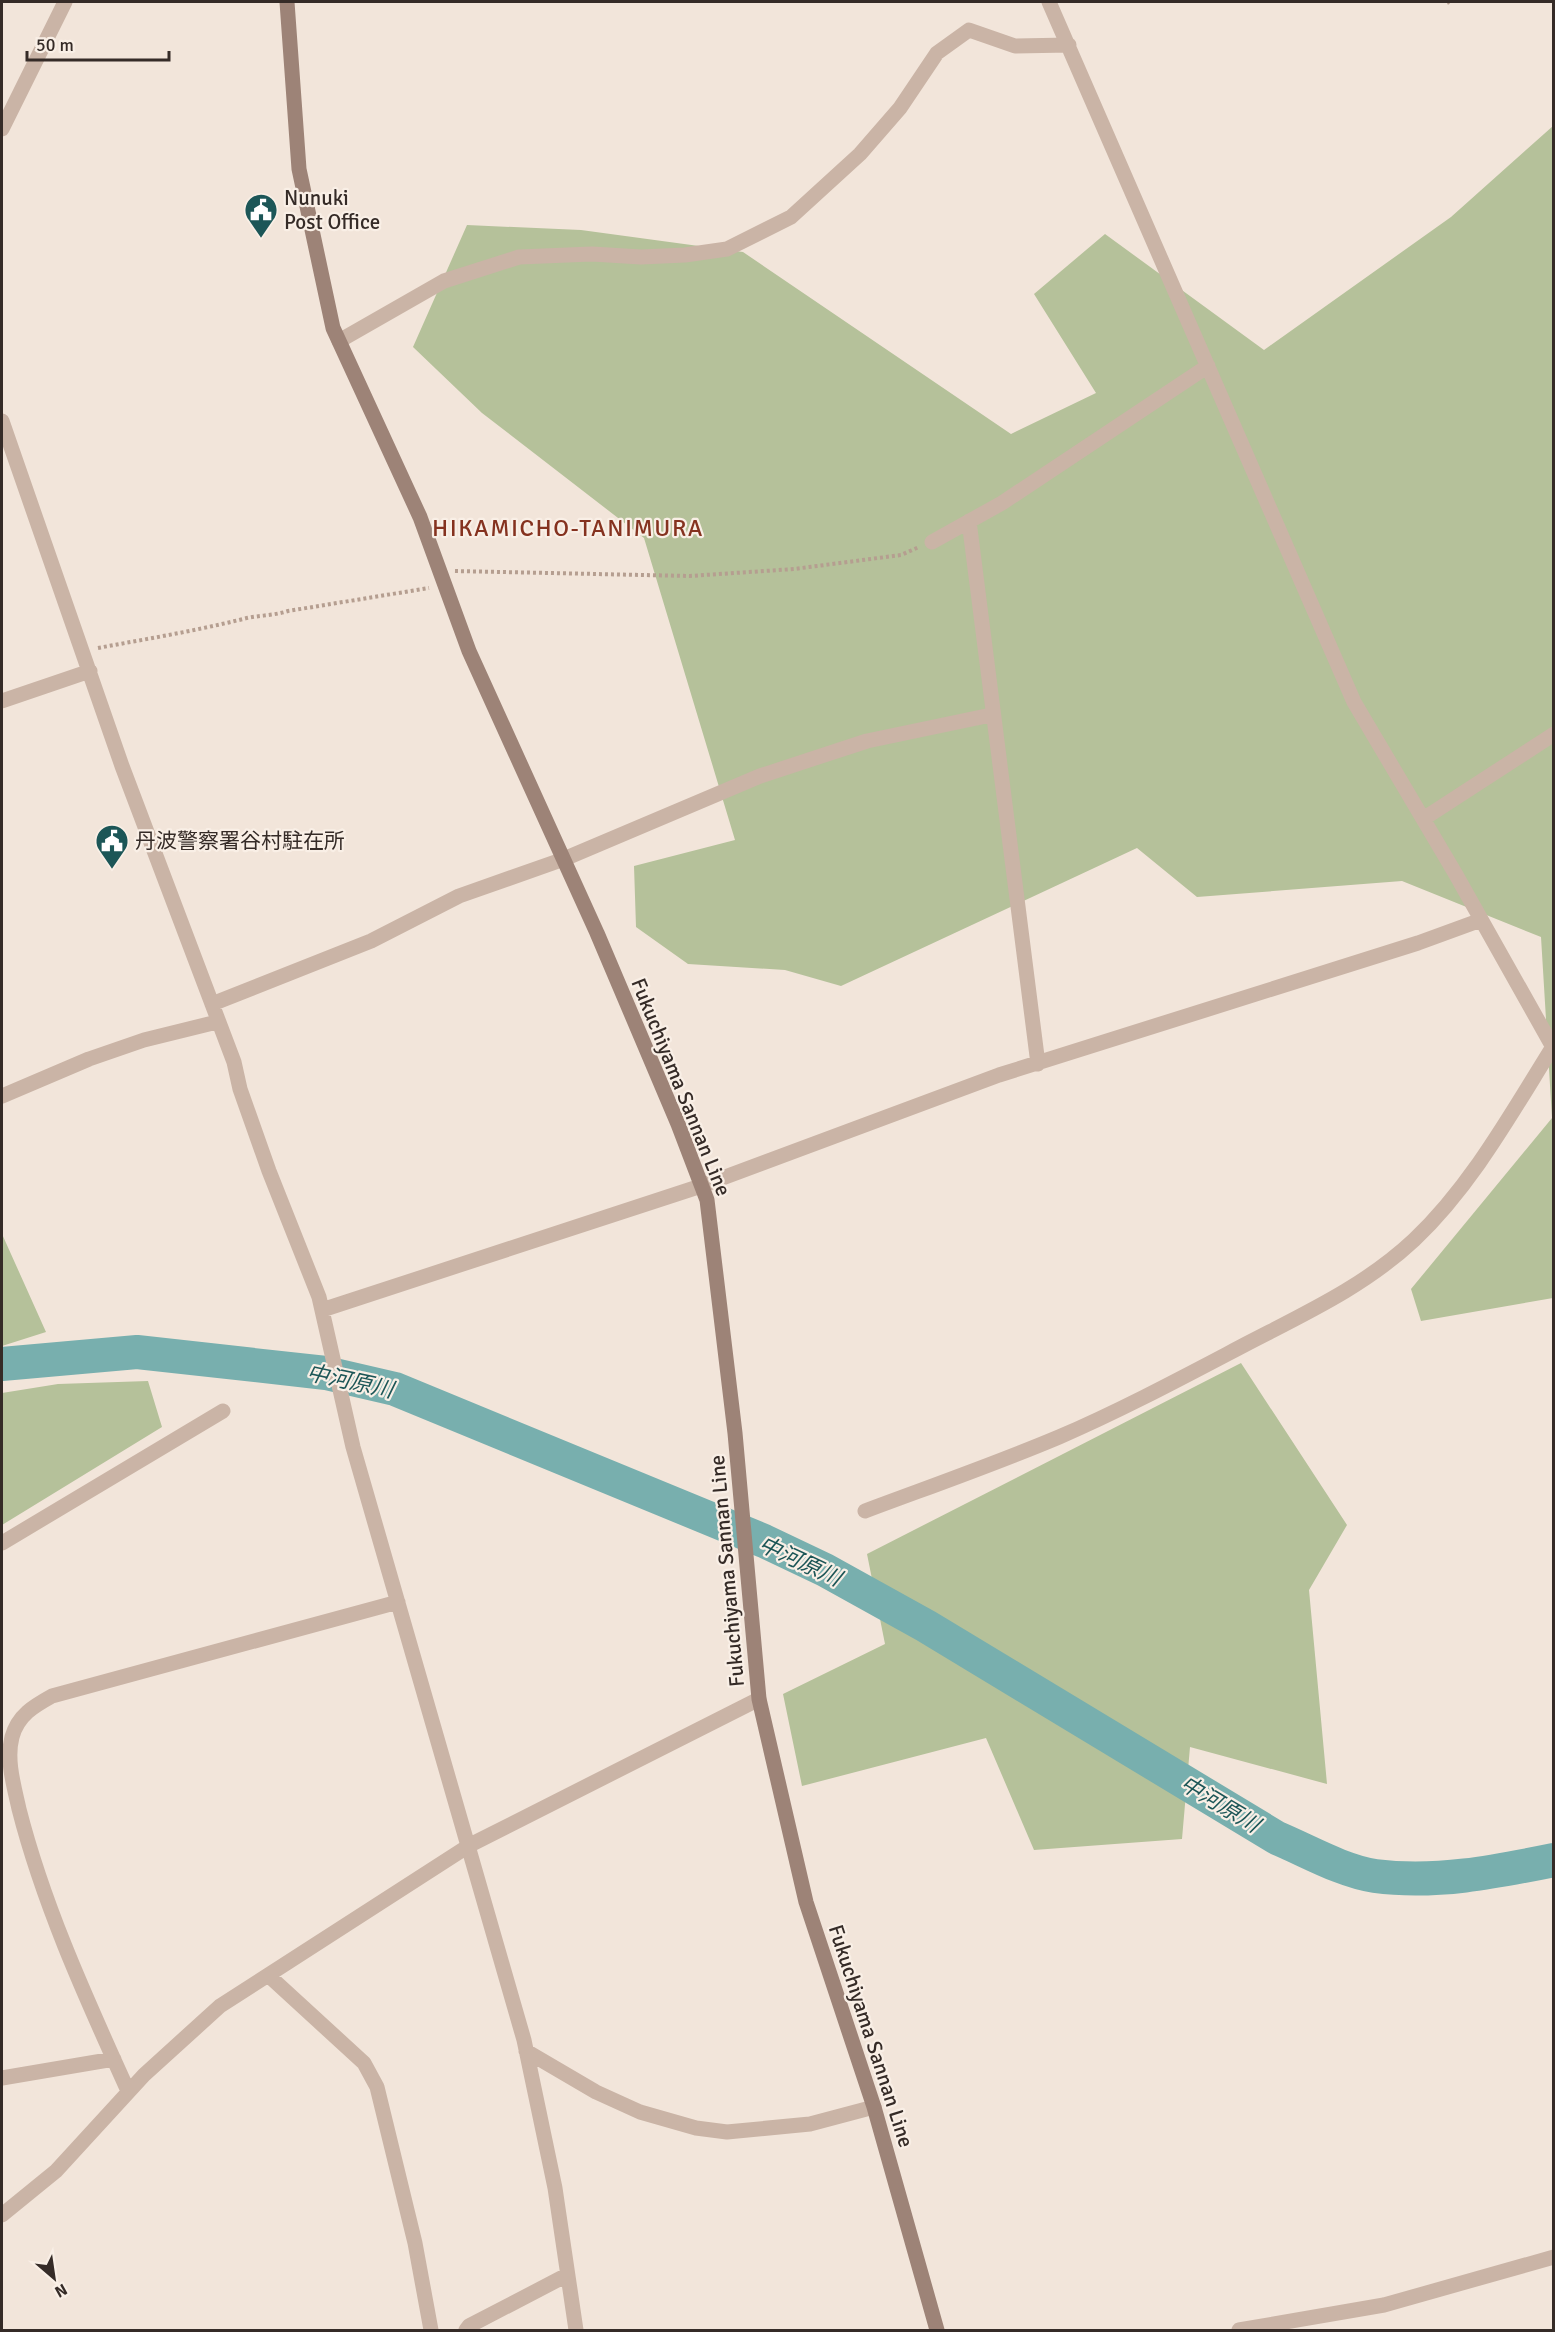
<svg xmlns="http://www.w3.org/2000/svg" width="1555" height="2332" font-family="Signika,'Noto Sans JP',sans-serif">
<style>
.green{fill:#b5c19a}
.lines{fill:none;stroke-linecap:round;stroke-linejoin:round}
.river{stroke:#78afae;stroke-width:34}
.path{stroke:#b59e90;stroke-width:4;stroke-dasharray:3 3;stroke-linecap:butt}
.minor{stroke:#cab4a6;stroke-width:15}
.secondary{stroke:#9d8377;stroke-width:15}
.labels{text-anchor:middle;dominant-baseline:central;stroke-width:4.5;stroke-linejoin:round;paint-order:stroke}
.poi-label{font-size:21px;fill:#352b27;stroke:#f9efe6;text-anchor:start}
.street-label{font-size:21px;fill:#352b27;stroke:#f9efe6}
.water-label{font-size:22px;font-style:italic;fill:#1c5657;stroke:#f9efe6}
.quarter-label{font-size:24px;letter-spacing:1.5px;fill:#85321f;stroke:#f9efe6}
</style>
<rect width="100%" height="100%" fill="#f2e5da"/>
<path class="green" d="M1553 126V1298L1421 1321 1411 1289 1552 1118 1541 937 1402 881 1197 897 1137 848 841 986 785 970 688 964 636 927 634 866 735 840 644 538 482 413 413 347 467 225 581 230 743 252 1011 434 1096 393 1034 294 1105 234 1264 350 1451 217Z
M2 1234 46 1332 2 1346Z
M1241 1363 1347 1525 1309 1590 1327 1784 1190 1747 1182 1839 1034 1850 986 1738 802 1786 783 1694 885 1644 867 1554Z
M148 1381 162 1427 2 1525V1393L58 1384Z"/>
<g class="lines">
<path class="river" d="M2 1364 137 1352 326 1373 395 1389 764 1541 825 1570 926 1626 1277 1838C1308 1851 1342 1871 1375 1876 1435 1884 1495 1872 1554 1860"/>
<path class="path" d="M1447 3 1449 2
M455 571 690 576 794 569 901 555 919 547
M98 648C146 639 195 631 243 619 258 615 273 616 288 611L429 588"/>
<path class="minor" d="M1049 2 1354 702 1455 873 1554 1049
M2 129 65 2
M339 341 444 281 519 257 592 254 641 257 685 255 727 249 791 217 860 154 900 108 937 53 969 30 1015 46 1069 45
M2 421 122 766 234 1062 240 1089 269 1171 319 1297 353 1447 524 2040 555 2188 576 2330
M969 521 1038 1064
M932 542 1002 503 1208 366
M2 701 90 671
M1423 819 1554 734
M212 1004 371 941 459 896 564 859 760 776 867 741 991 715
M2 1096 89 1059 144 1040 217 1022
M322 1310 701 1186 999 1075 1418 943 1481 920
M865 1511C929 1487 995 1464 1059 1437 1124 1409 1187 1375 1250 1342 1308 1312 1366 1285 1414 1240 1472 1185 1512 1112 1554 1045
M2 1543 223 1411
M268 1975 364 2063 377 2087 415 2243 431 2330
M526 2051 596 2092 640 2112 696 2128 727 2132 810 2124 874 2107
M2 2078 114 2059
M128 2091C87 2000 44 1907 19 1809 14 1786 6 1760 12 1737 18 1715 34 1706 52 1696L398 1602
M2 2215 56 2171 144 2075 220 2006 470 1845 759 1699
M466 2330 469 2326 567 2275
M1239 2330 1384 2305 1554 2257"/>
<path class="secondary" d="M287 2 299 169 333 328 420 517 469 651 597 933 678 1124 707 1200 735 1433 759 1699 806 1902 874 2107 937 2330"/>
</g>
<defs>
<g id="civic-pin" transform="scale(1.725)"><path d="M0 17L-7.5 6A9.5 9.5 0 1 1 7.5 6Z" fill="#1c5657" stroke="#f9efe6"/><path d="M-.6-6.5H3V-4.5H.6V-3L4-1V1h2V6H-6V1h2V-1L-.6-3ZM-1.2 2.5V6h2.4V2.5Z" fill="#fff"/></g>
</defs>
<g fill-rule="evenodd">
<use href="#civic-pin" x="261" y="210"/>
<use href="#civic-pin" x="112" y="841"/>
</g>
<g class="labels">
<g class="poi-label">
<text x="284" y="198">Nunuki<tspan x="284" dy="24">Post Office</tspan></text>
<text x="135" y="841">丹波警察署谷村駐在所</text>
</g>
<g class="street-label">
<text transform="translate(681 1087) rotate(68)">Fukuchiyama Sannan Line</text>
<text transform="translate(727 1571) rotate(-95)">Fukuchiyama Sannan Line</text>
<text transform="translate(871 2036) rotate(72)">Fukuchiyama Sannan Line</text>
</g>
<g class="water-label">
<text transform="translate(350 1381) rotate(12)">中河原川</text>
<text transform="translate(800 1561) rotate(25)">中河原川</text>
<text transform="translate(1220 1804) rotate(31)">中河原川</text>
</g>
<g class="quarter-label">
<text x="568" y="528">HIKAMICHO-TANIMURA</text>
</g>
</g>
<rect width="1555" height="2332" fill="none" stroke="#352b27" stroke-width="6"/>
<g transform="translate(54 2278) rotate(151)" stroke="#f9efe6" stroke-width="4.5" paint-order="stroke">
<path d="M0-4.5L10 22L0 15L-10 22Z" fill="#352b27"/>
<text y="-9" font-size="16" font-weight="bold" text-anchor="middle" fill="#352b27">N</text>
</g>
<path d="M27 51v9h142v-9" fill="none" stroke="#352b27" stroke-width="3"/>
<text x="36" y="51" font-size="18" fill="#352b27" stroke="#f9efe6" stroke-width="4.5" paint-order="stroke">50 m</text>
</svg>
